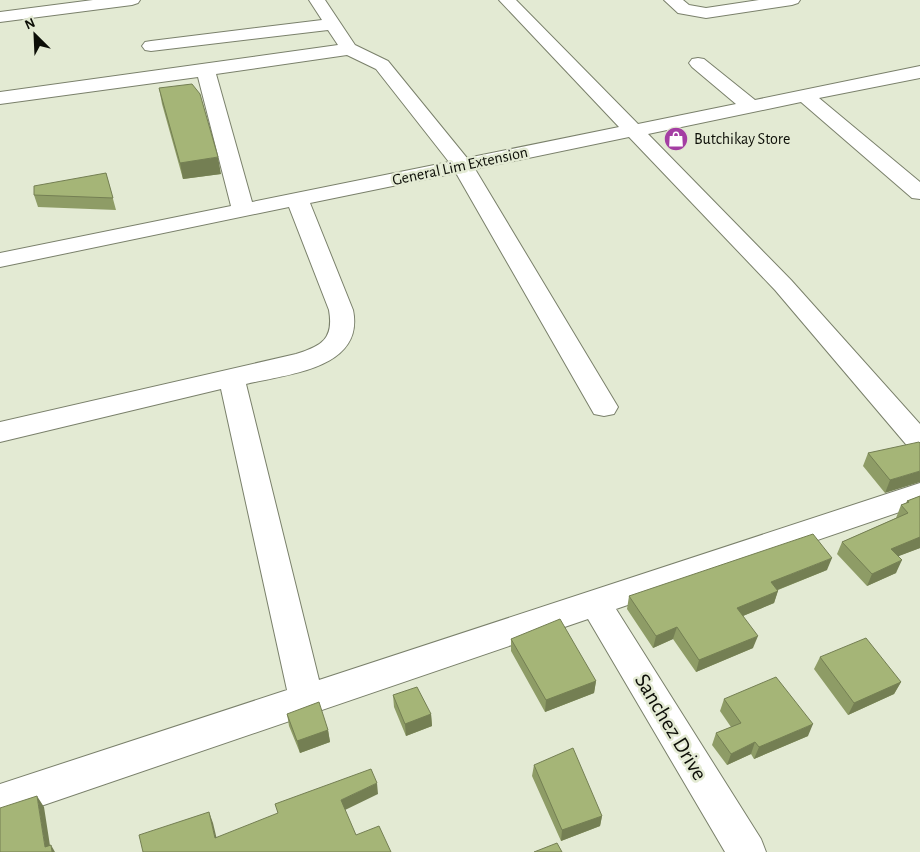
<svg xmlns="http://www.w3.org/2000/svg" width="920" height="852" font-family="'Alegreya Sans',sans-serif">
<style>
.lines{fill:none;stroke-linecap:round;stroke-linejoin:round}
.minor-casing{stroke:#7a806b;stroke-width:2}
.minor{fill:#fff;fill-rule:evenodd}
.wall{fill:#8e9c66}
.shaded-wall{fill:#747f53}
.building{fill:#a5b577;stroke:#747f53}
.labels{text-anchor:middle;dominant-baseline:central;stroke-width:5;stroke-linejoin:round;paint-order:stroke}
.far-poi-label{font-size:16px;fill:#0c0e07;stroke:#e3ead3;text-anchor:start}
.far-street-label{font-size:16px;fill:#0c0e07;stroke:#e3ead3}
.near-street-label{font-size:22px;fill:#0c0e07;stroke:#e3ead3}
</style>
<rect width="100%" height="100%" fill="#e3ead3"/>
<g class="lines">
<g class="minor-casing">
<path id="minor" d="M93 0H140L138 3 132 5 0 22V12Z
M309 0H325L355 45 388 61 467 158 619 127 499 0H516L638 124 736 104 692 67 689 63 692 59 698 58 704 59 755 100 920 66V78L819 98 920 182V199L912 198 801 102 648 134 791 280 920 424V452L910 449 775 290 629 137 475 169 618 407 614 414 604 416 594 414 456 173 310 203 353 310C365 369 287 374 246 384L319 680 920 483V505L616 609 761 839 766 852H725L588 619 0 820V784L287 690 221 389 0 442V422L296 354C322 346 334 339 329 310L289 207 0 267V253L231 206 198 77 0 104V92L338 45 328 30 151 51 145 50 142 46 145 42 151 41 322 20ZM347 55 376 69 449 162 252 202 216 74Z
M664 0H683L689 5 706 8 759 0H800L798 3 792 5 706 18 678 13Z"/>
</g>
<use href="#minor" class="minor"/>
</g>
<path class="wall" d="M159 88 221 174 183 179 162 104Z
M106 173 116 210 38 207 34 195Z
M920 443 885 493 863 466 868 453Z
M920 496V548L898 556 896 573 867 586 837 554 842 542 896 518 901 505 906 503 907 501Z
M827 570 778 590 774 603 743 616 753 648 696 672 673 639 653 648 627 609 629 596Z
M511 639 596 681 594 693 545 712 511 651Z
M820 657 901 682 894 694 848 715 814 669Z
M393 695 431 714 432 726 406 736 394 707Z
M724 699 808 736 754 759 751 754 727 765 712 745 716 733 731 727 720 711Z
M287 714 328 730 330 742 300 753 289 726Z
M534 765 602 816 600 826 561 841 532 776Z"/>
<path class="shaded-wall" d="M218 157 221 174 183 179 180 163Z
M920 471V482L885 493 890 480Z
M920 537V548L886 561 891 549Z
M832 558 827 570 767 594 771 582Z
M902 560 896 573 867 586 872 574Z
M778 591 774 603 733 620 737 608Z
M677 627 673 639 653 648 656 636Z
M758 636 753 648 696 672 699 660Z
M596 681 594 693 545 712 546 700Z
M901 682 894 694 848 715 854 703Z
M431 714 432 726 406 736 405 724Z
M813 724 808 736 754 759 759 747Z
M328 730 330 742 300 753 297 741Z
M755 742 751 754 727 765 731 754Z
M377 783 378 794 343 811 341 800Z
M37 796 44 807 51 852 45 847Z
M209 812 213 823 219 848 215 838Z
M602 816 600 826 561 841 562 830Z
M51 845 55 852H52Z"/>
<path class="building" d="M192 84 200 94 218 157 180 163 159 88Z
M106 173 113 198 34 195V186Z
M919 442 920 443V471L890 480 868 453Z
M920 496V537L891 549 902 560 872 574 842 542 908 513 901 505 909 502 907 501Z
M813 534 832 558 771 582 778 591 737 608 758 636 699 660 677 627 656 636 629 596Z
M560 619 596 681 546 700 511 639Z
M866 638 901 682 854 703 820 657Z
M776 677 813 724 759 747 755 742 731 754 716 733 741 723 724 699Z
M417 687 431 714 405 724 393 695Z
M319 702 328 730 297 741 287 714Z
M573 748 602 816 562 830 534 765Z
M371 769 377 783 341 800 356 835 379 826 391 852H143L139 835 209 812 215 838 278 813 275 804Z
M37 796 45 847 51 845 52 852H0V808Z
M557 843 562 852H534Z"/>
<defs>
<g id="shop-disc" transform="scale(1.25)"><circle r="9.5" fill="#a43ea3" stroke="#e3ead3"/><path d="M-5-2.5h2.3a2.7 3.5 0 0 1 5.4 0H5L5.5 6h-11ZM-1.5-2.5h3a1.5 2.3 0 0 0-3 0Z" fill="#fff"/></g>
</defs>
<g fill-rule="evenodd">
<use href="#shop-disc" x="676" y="139"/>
</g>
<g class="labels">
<g class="far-poi-label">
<text x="694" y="139">Butchikay Store</text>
</g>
<g class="far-street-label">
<text transform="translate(460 166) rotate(-12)">General Lim Extension</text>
</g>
<g class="near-street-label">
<text transform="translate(671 727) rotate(59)">Sanchez Drive</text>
</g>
</g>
<g transform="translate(35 35) rotate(336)" stroke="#e3ead3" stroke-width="4" paint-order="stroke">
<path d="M0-4L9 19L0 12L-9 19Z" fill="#0c0e07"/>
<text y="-8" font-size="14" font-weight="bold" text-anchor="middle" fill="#0c0e07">N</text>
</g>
</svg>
